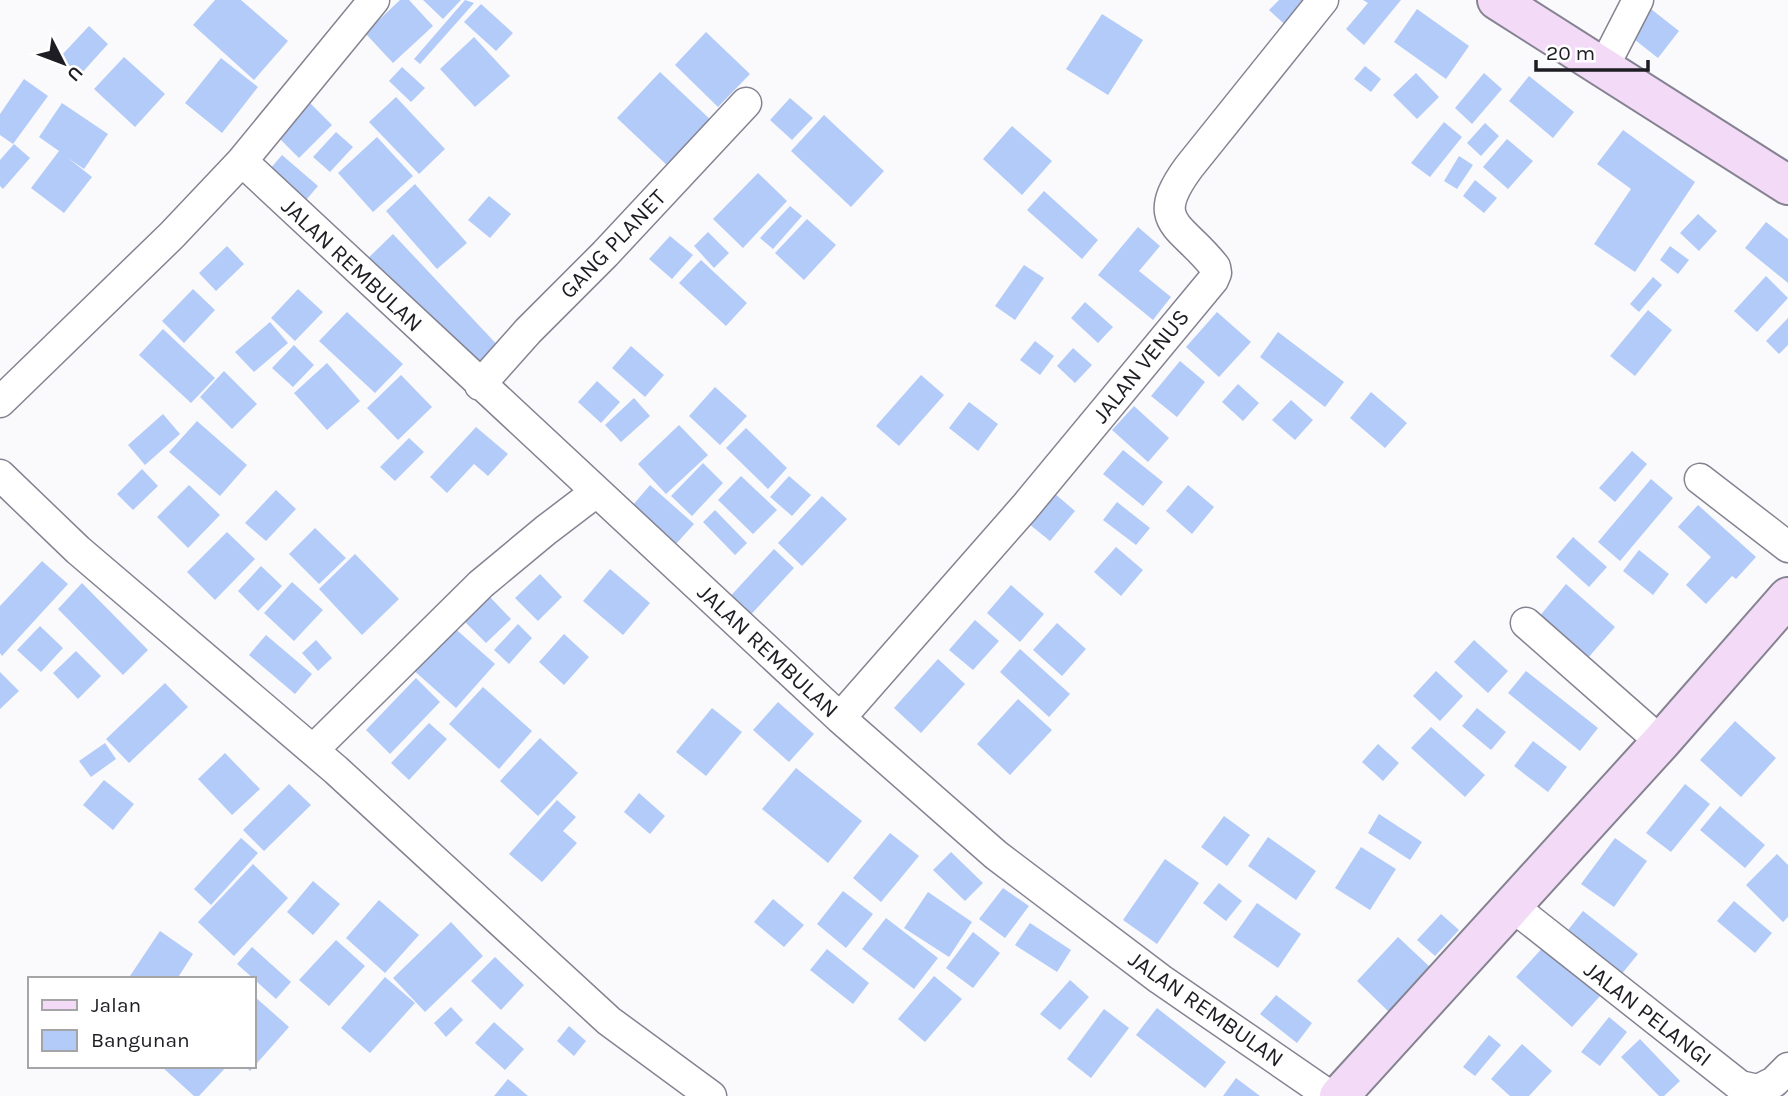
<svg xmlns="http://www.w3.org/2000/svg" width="1788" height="1096" font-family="Karla,sans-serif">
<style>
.building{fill:#b3cbf8}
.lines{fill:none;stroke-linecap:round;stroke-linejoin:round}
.minor-casing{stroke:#858391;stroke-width:33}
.secondary-casing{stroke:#858391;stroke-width:42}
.minor{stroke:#fff;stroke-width:30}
.secondary{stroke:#f3dbf8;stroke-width:38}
.labels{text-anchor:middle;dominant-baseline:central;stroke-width:6;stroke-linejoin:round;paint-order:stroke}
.street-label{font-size:23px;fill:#1e1d23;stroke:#fff}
</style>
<rect width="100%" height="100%" fill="#fafafd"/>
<path class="building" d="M215 0H241L288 41 254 80 193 25Z
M400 0H409L433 26 393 63 365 33Z
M423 0H461L443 19Z
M465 0 474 3 420 64 414 59Z
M1279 0H1303L1313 9 1292 31 1269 10Z
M1363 0H1401L1364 45 1346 29 1368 3Z
M481 4 513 33 496 51 464 22Z
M1417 9 1469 46 1446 79 1394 42Z
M1651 9 1679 31 1658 58 1630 36Z
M1102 14 1143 40 1108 95 1066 69Z
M89 26 108 44 80 75 60 57Z
M706 32 750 74 718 107 675 65Z
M474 37 510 76 475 107 440 69Z
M124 57 165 94 135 127 94 89Z
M221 58 258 87 222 133 185 103Z
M1365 66 1381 79 1371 92 1354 79Z
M402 67 425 88 411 102 389 81Z
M660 72 714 123 671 169 617 118Z
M1416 73 1439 97 1417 119 1393 95Z
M1484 73 1502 89 1472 124 1455 108Z
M1529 76 1574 112 1553 138 1509 101Z
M24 79 48 96 13 144 0 135V114Z
M396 97 445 149 419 174 369 122Z
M790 98 813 118 792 140 770 120Z
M307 100 332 125 299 158 274 133Z
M62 103 108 134 84 169 68 158 92 177 64 213 31 188 59 151 39 137Z
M824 115 884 171 851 207 791 151Z
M1444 122 1462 137 1430 177 1411 163Z
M1485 123 1499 136 1481 156 1467 143Z
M1012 126 1052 161 1022 195 983 159Z
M1623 130 1695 182 1635 272 1594 244 1631 189 1597 164Z
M336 132 353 147 330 172 313 157Z
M377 137 413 176 373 212 338 173Z
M1507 139 1533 161 1508 189 1483 167Z
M14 144 30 158 3 189 0 186V160Z
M282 155 318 186 300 207 264 176Z
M1459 156 1473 165 1457 189 1444 181Z
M758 173 787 201 743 248 713 219Z
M1475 180 1497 198 1484 213 1463 196Z
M415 184 467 243 437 269 386 211Z
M1044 191 1098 240 1082 259 1027 210Z
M489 196 511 214 490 238 468 220Z
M790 206 802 216 773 249 760 238Z
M1698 214 1717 231 1699 251 1680 233Z
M807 219 836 245 804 280 775 253Z
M1766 222 1788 239V283L1745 248Z
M1138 227 1160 246 1139 271 1171 297 1153 320 1098 275Z
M708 232 729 253 714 268 694 246Z
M393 234 503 351 479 373 362 264Z
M670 236 693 255 672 279 649 259Z
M227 246 244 264 216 291 199 273Z
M1670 246 1689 260 1678 274 1660 260Z
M701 260 747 303 726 326 679 283Z
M1024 265 1044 278 1015 320 995 306Z
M1766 276 1788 298 1757 332 1734 311Z
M1653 277 1662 285 1639 312 1630 304Z
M193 289 215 310 184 343 162 321Z
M298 289 323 312 295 341 271 318Z
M1085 302 1113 327 1098 343 1071 318Z
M1648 310 1672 330 1635 376 1610 356Z
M347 312 403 364 375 393 319 341Z
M1217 312 1251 342 1219 377 1186 347Z
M1788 318V345L1779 354 1766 341Z
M270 322 288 343 254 372 235 352Z
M163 329 215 378 191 403 139 355Z
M1278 332 1344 382 1325 407 1260 357Z
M1035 341 1054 356 1040 375 1020 360Z
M294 345 314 365 293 387 272 368Z
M631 346 664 375 645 397 612 368Z
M1073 348 1092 365 1075 383 1057 366Z
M1180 361 1205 382 1177 417 1151 396Z
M327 363 360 401 327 430 294 393Z
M224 371 257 404 232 429 200 397Z
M401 375 432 407 398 440 367 408Z
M921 375 944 395 899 446 876 426Z
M597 381 620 402 601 423 578 402Z
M1238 384 1259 403 1243 421 1222 402Z
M715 387 747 416 720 445 689 416Z
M1371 392 1407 423 1385 448 1350 418Z
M634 398 650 416 621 442 605 425Z
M1291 400 1313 420 1295 440 1272 420Z
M969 402 998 424 978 451 949 428Z
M1134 406 1169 438 1148 462 1112 430Z
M163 414 180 434 145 465 128 445Z
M197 421 247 465 220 496 169 452Z
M679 425 708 455 666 494 638 464Z
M476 427 508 454 488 476 474 464 447 493 430 477Z
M746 428 787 468 768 489 726 448Z
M409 438 424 452 395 481 380 467Z
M1123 450 1163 482 1143 506 1103 474Z
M1632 451 1647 464 1615 502 1599 488Z
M703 463 723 483 692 516 671 496Z
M142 469 158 486 133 510 117 494Z
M741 476 777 510 753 534 718 500Z
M789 476 811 495 792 516 770 497Z
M1651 479 1673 498 1620 561 1598 542Z
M189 485 220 515 188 548 157 517Z
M650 485 694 524 676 544 633 505Z
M1188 485 1214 507 1192 534 1166 511Z
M276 490 296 509 266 541 245 523Z
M1054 493 1075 511 1050 541 1029 524Z
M822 496 847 519 802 566 778 543Z
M1117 502 1150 528 1136 545 1103 520Z
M1698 505 1756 557 1736 579 1732 576 1706 604 1686 585 1711 557 1678 527Z
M715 510 747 543 735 555 703 522Z
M315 528 346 558 319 584 289 554Z
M227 532 255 559 215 600 187 572Z
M1573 537 1607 567 1589 587 1556 557Z
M1116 547 1143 570 1121 596 1094 572Z
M774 549 794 568 745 621 725 602Z
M1639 550 1669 574 1653 595 1623 571Z
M355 554 399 599 362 635 319 589Z
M42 561 68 584 2 656 0 653V606Z
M261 566 282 586 258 611 238 591Z
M610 569 650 603 623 635 583 601Z
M540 574 562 597 538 621 515 598Z
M292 582 323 610 294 641 264 613Z
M82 583 148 650 123 675 58 609Z
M1566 584 1615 627 1587 659 1539 617Z
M1011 585 1044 614 1020 642 987 613Z
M490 597 511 619 486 643 465 622Z
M975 620 999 641 973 670 949 650Z
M1057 623 1086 649 1062 676 1033 650Z
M450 624 495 664 456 708 411 668Z
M518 624 532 638 509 664 494 650Z
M40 626 63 648 41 672 17 650Z
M564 634 589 657 564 685 539 662Z
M266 635 312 674 295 694 249 655Z
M316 640 332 658 318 671 302 653Z
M1474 640 1508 671 1488 693 1454 662Z
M1020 649 1070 694 1049 717 1000 672Z
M76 651 101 676 78 699 53 673Z
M938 659 965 684 921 733 894 708Z
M1436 671 1463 696 1440 721 1413 696Z
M1526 671 1598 728 1580 751 1508 693Z
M0 672 19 691 0 709Z
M416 678 440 702 390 754 366 730Z
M165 683 188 707 129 763 106 739Z
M483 687 532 731 499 769 449 724Z
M1018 699 1052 730 1010 775 977 744Z
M778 702 814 734 789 762 753 730Z
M712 708 742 732 706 776 676 752Z
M1477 708 1506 732 1491 750 1462 726Z
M1735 721 1776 758 1741 797 1700 760Z
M429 723 447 739 409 780 391 763Z
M1431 727 1485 775 1465 797 1411 748Z
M540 738 578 773 538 816 500 781Z
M1533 741 1567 767 1548 792 1514 766Z
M105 743 116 759 91 777 79 761Z
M1378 744 1399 763 1383 781 1362 762Z
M225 753 260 789 232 815 198 779Z
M796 768 862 821 828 863 762 809Z
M104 780 134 804 113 830 83 805Z
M289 784 311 805 264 851 243 830Z
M1685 784 1710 804 1671 852 1646 833Z
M639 793 665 816 650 834 624 812Z
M557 800 576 817 563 831 577 843 542 882 509 854Z
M1720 806 1765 845 1745 868 1700 830Z
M1379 814 1422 842 1410 860 1368 833Z
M1224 816 1250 835 1227 866 1201 847Z
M890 833 919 856 881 902 853 878Z
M1268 837 1316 871 1296 900 1248 866Z
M241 838 258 853 211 905 194 889Z
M1615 838 1647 861 1614 907 1581 884Z
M1361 847 1396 869 1370 910 1335 888Z
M951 852 983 883 965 901 933 870Z
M1777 854 1788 865V917L1783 922 1746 885Z
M1165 859 1199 883 1157 944 1123 920Z
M253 864 288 898 234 956 198 922Z
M313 881 340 904 313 935 287 912Z
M1219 883 1242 901 1226 921 1203 903Z
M1003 888 1029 906 1005 938 979 919Z
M843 891 873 914 846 948 817 924Z
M928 892 972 922 949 957 904 928Z
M773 899 804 925 784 947 754 922Z
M379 900 419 935 385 973 346 938Z
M1734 901 1772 933 1755 953 1717 921Z
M1257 903 1301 934 1278 968 1233 937Z
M1583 911 1638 954 1616 981 1561 939Z
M1441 914 1459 930 1435 956 1417 940Z
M886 918 938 958 914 989 862 949Z
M451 922 483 956 425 1012 393 978Z
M1030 923 1071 950 1057 972 1015 945Z
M160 931 193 954 177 979H128Z
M973 932 1000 953 973 988 946 968Z
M1398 937 1431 968 1389 1012 1357 981Z
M336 940 365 966 329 1006 299 980Z
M1545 945 1601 995 1572 1027 1516 977Z
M252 947 291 982 276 999 237 964Z
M827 949 869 983 853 1004 810 970Z
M495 957 524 985 501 1010 471 981Z
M934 976 962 999 925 1042 898 1019Z
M385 977 415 1003 370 1053 341 1028Z
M1070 980 1089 997 1060 1030 1040 1014Z
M1276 995 1312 1023 1297 1043 1260 1014Z
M254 996 289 1027 250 1071 245 1066H254Z
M451 1007 463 1020 446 1037 434 1023Z
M1157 1008 1226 1062 1205 1088 1136 1035Z
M1104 1009 1129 1028 1091 1078 1067 1059Z
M1609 1017 1627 1032 1600 1066 1581 1052Z
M494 1022 524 1049 505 1070 475 1043Z
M569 1026 586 1041 574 1056 557 1041Z
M1489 1035 1501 1045 1475 1076 1463 1067Z
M1640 1039 1680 1081 1664 1096H1659L1621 1057Z
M1522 1044 1552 1071 1529 1096H1510L1491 1079Z
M161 1066H227L199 1096H194Z
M1236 1078 1260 1096H1223Z
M508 1079 528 1096H494Z"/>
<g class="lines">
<g class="minor-casing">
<path id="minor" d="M1603 68 1638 0
M242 161 840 718 996 855 1160 979 1330 1096
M480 385 528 331 605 254 746 103
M0 402 172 235 242 161 374 0
M0 475 78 550 336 770 609 1021 711 1096
M1700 479 1788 547
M1526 623 1661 742
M840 718 1025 507 1213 280 1216 273 1215 267C1182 224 1147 224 1189 167L1323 0
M313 750 481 584 546 530 596 492
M1512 906 1740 1086 1758 1090 1774 1082 1788 1068"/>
</g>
<g class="secondary-casing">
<path id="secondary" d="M1497 0 1788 185
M1339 1096 1661 742 1788 597"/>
</g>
<use href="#minor" class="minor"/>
<use href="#secondary" class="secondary"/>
</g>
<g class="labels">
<g class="street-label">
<text transform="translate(613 244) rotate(-46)">GANG PLANET</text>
<text transform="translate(352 265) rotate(43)">JALAN REMBULAN</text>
<text transform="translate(1141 366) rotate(-51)">JALAN VENUS</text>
<text transform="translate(768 651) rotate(43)">JALAN REMBULAN</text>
<text transform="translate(1206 1009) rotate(35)">JALAN REMBULAN</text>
<text transform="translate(1648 1014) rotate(38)">JALAN PELANGI</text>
</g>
</g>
<rect x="28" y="977" width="228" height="91" fill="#ffffff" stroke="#a5a5a7" stroke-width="2"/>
<rect x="42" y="1000" width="35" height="10" fill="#f3dbf8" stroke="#a5a5a7" stroke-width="2"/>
<text x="91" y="1012" font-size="21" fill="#1e1d23">Jalan</text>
<rect x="42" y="1030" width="35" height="21" fill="#b3cbf8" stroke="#a5a5a7" stroke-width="2"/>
<text x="91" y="1047" font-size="21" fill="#1e1d23">Bangunan</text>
<g transform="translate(63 63) rotate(132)" stroke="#ffffff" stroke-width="5" paint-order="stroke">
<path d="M0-5L12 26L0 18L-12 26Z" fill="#1e1d23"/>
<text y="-10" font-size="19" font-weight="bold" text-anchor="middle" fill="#1e1d23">U</text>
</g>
<path d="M1536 60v10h112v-10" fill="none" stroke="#1e1d23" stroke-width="3.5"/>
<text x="1546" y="60" font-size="21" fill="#1e1d23" stroke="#ffffff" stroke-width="5" paint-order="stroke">20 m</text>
</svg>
